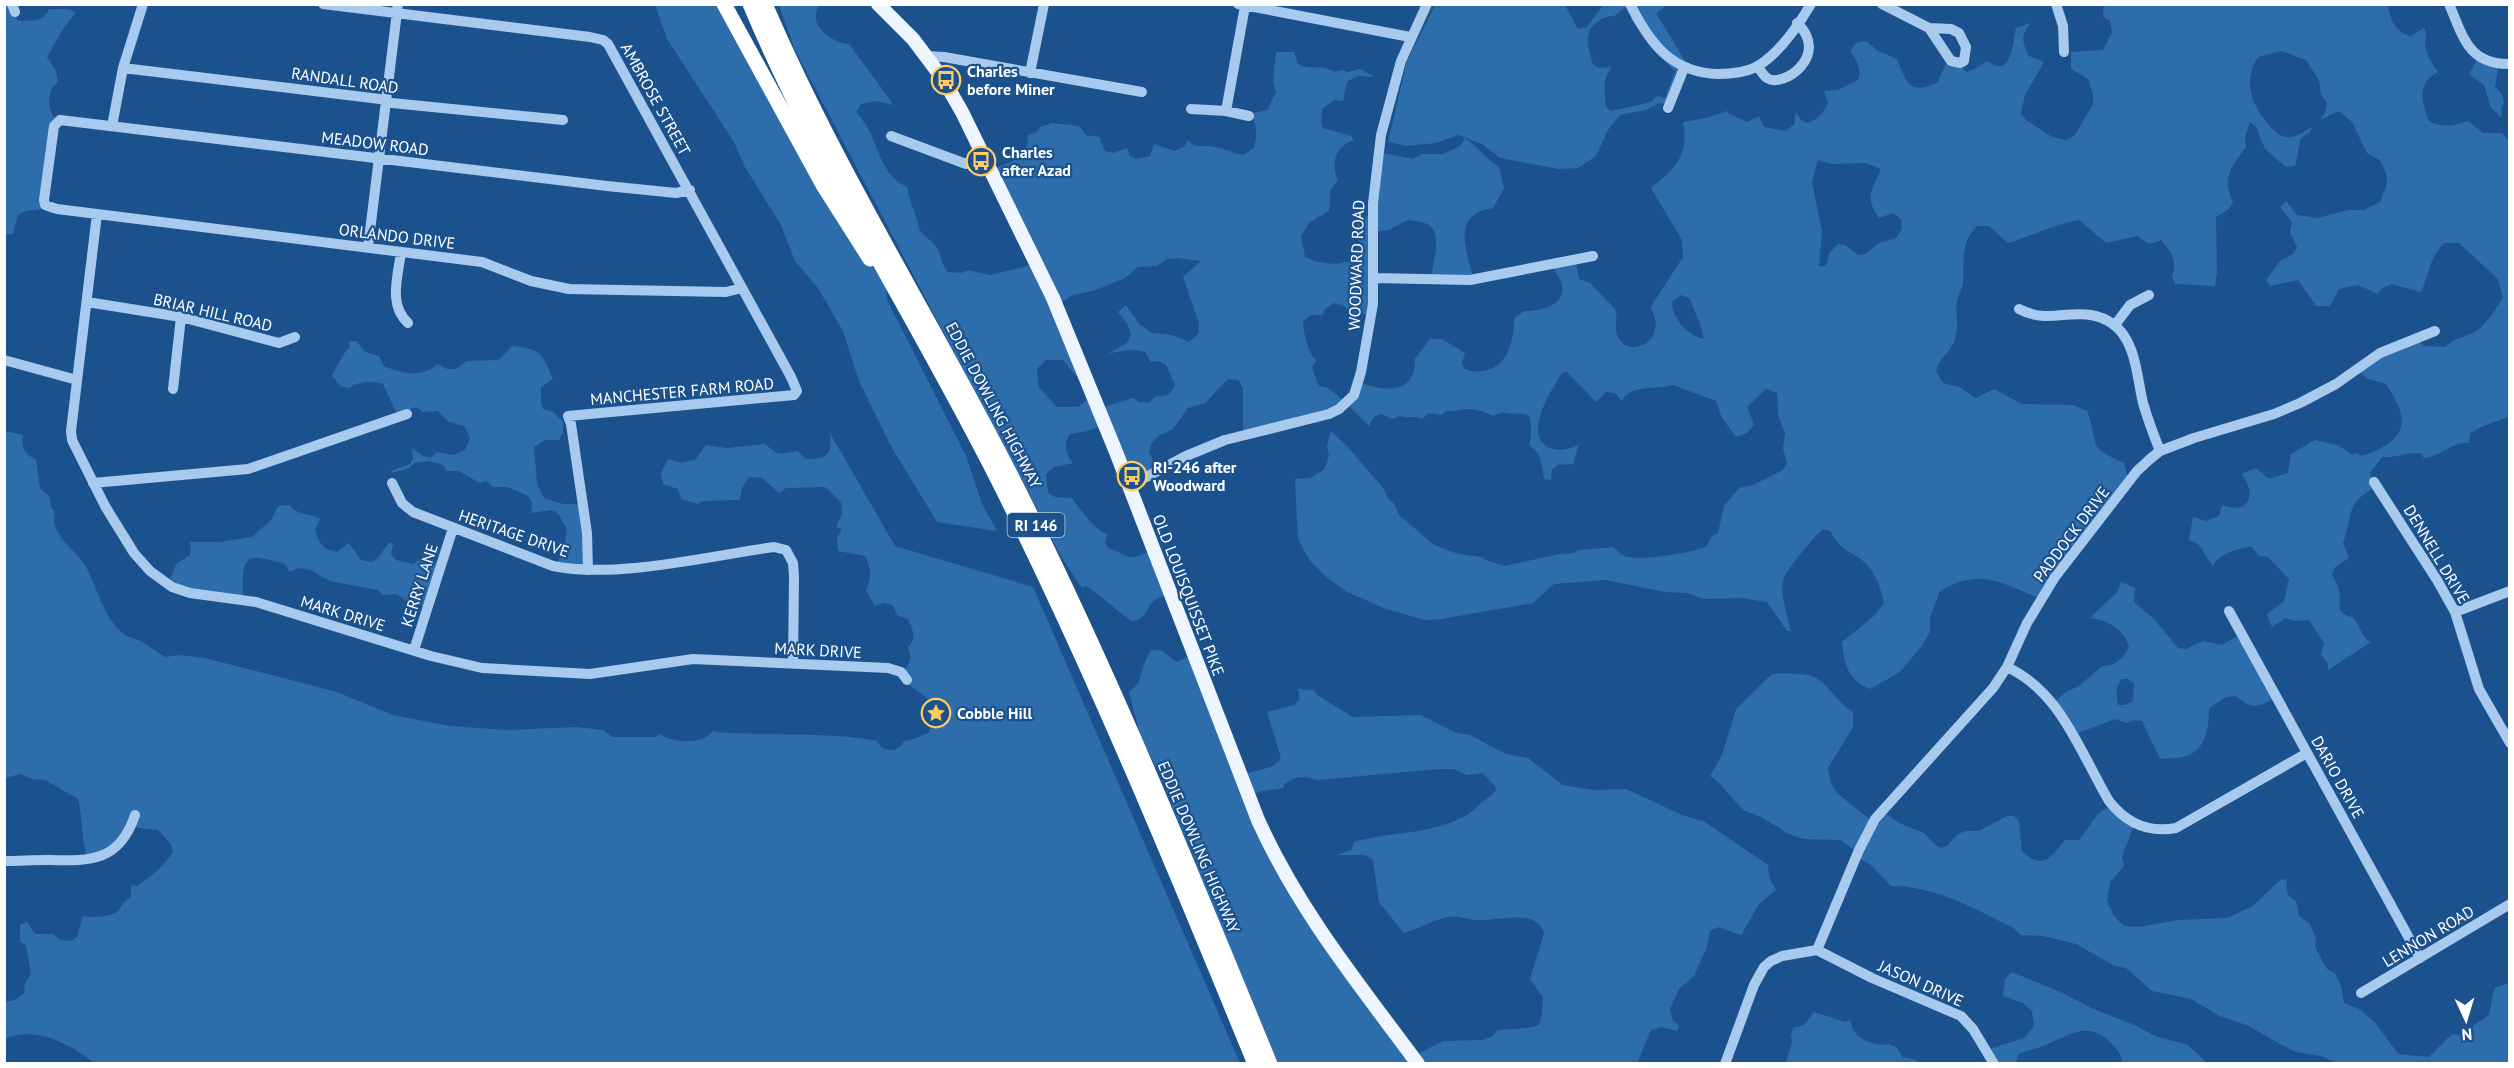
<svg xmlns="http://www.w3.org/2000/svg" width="2514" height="1068" font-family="'PT Sans',sans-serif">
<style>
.green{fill:#2e6dac;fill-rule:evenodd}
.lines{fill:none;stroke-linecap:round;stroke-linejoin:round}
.minor{stroke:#a7caee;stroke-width:10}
.major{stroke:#eef5ff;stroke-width:14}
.highway{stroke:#fff;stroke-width:15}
.labels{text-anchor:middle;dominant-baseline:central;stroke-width:4.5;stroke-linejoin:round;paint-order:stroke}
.shield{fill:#1b528e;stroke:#bbcbdd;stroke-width:1.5}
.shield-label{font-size:15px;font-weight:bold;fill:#fff}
.poi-label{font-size:16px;font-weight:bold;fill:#fff;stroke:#1b528e;text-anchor:start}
.street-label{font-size:16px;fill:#fff;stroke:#1b528e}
</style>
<rect width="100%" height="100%" fill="#1b528e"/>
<path class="green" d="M4 5H9L18 21C30 20 44 23 49 9H67L76 12 63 29 47 57 56 71 58 82C46 90 47 111 57 120L43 209 26 211 18 215 13 234 5 235Z
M655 5H724L886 285 887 300 966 456 982 504 997 531 937 522 892 448 859 381 843 331 818 288 795 261 781 225 745 167 734 142 667 39Z
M779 5H820C805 24 832 43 849 44L891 101 892 105 877 101 861 104 856 112C861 118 867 125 870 132 880 153 883 176 907 187 909 202 917 214 919 229 924 237 934 241 938 250 942 259 941 264 948 272L961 273 968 270 990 275 1036 264 991 171C1011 159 1028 162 1028 135L1037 132 1040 127 1052 123 1079 126 1086 135 1099 137 1105 151 1113 153 1127 148 1130 156 1136 159 1150 156 1154 144 1174 151 1184 147 1188 140C1196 150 1204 144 1215 147 1225 149 1233 153 1243 155L1254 148C1257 137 1258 123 1250 114L1267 110 1276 92 1273 81 1276 52H1294L1298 64C1313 72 1319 62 1334 72L1342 70 1348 72 1359 69 1374 76C1362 79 1362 71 1347 82L1343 101 1334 100 1322 109 1321 123 1323 128 1351 136 1354 140C1336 145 1330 164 1338 180L1331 189 1329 211 1310 222 1301 236 1305 257C1322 265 1339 266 1356 259L1360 249 1356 219 1372 215 1379 152 1413 159 1422 154H1443L1460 146 1465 138C1478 147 1485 158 1499 167L1504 188 1493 208C1452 214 1465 247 1473 276L1432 277C1432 263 1444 232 1427 224 1422 221 1414 221 1408 220L1389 230 1374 232 1370 315 1352 313 1344 306 1334 303 1325 309 1323 315H1311L1303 321C1303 331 1308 353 1316 360L1312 368 1319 386 1328 388 1343 400 1358 382C1376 388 1403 396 1413 374 1415 368 1416 366 1414 360L1430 339H1442L1465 353 1462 363 1464 368C1471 372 1474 372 1482 371 1508 369 1514 340 1514 318L1524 311C1539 312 1567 305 1562 285 1560 278 1554 271 1552 263L1575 259 1579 279 1590 283 1615 309C1619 318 1613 327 1618 337 1631 361 1669 338 1651 309L1652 305 1683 257 1682 240 1651 188C1675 169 1690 154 1683 122L1706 118 1727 111 1729 114 1747 122 1759 116 1764 127 1785 131 1794 125 1796 112 1800 119 1806 123C1818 120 1823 114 1828 103L1824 91 1838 90 1858 80C1862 70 1857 60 1850 51L1856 43 1866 41 1878 51 1897 59C1907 83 1909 95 1937 83L1949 57 1967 72 1980 66 1986 61C1990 63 1996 66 2000 66 2012 66 2014 36 2016 28L2031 23C2020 35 2022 42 2029 56L2044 62 2025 95 2021 113 2026 120 2052 137 2066 140 2075 135 2093 104V94L2088 79 2071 69V52L2103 50 2112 33 2110 21 2103 17 2104 5H2388C2389 18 2396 33 2410 36L2424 28C2428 35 2425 36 2425 43 2426 54 2432 64 2438 72 2416 83 2422 103 2429 121 2443 128 2453 126 2468 121L2483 133H2502L2509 141V417L2483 426 2470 433 2469 443C2453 441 2440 457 2424 458L2420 453C2406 452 2396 458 2382 457L2370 473 2376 487C2344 504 2354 513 2343 543L2349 558 2335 567 2332 574C2334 578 2337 583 2338 587 2344 603 2331 612 2354 618L2365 638 2371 642 2328 670V664L2321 654 2324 643 2309 620 2295 621 2285 618 2272 627 2267 614 2284 601 2289 579 2268 557 2259 556 2252 547C2240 547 2218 554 2213 566L2198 544 2189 540 2193 517 2206 521 2219 516 2222 505C2249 516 2258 493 2241 474L2256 468 2269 479 2288 473 2291 454 2315 440 2337 445 2352 454 2358 453 2360 456C2370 454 2378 450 2386 445 2413 428 2400 405 2386 384L2366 378 2358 369 2416 339 2424 346 2445 347C2455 337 2469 337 2479 329 2489 321 2495 309 2503 298L2498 279 2459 243H2444C2428 260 2430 273 2421 292L2391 284 2381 289 2378 294 2358 285 2339 289 2330 306H2316L2298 280 2270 286 2266 280 2280 261 2293 254 2297 247 2290 233 2292 222 2280 207 2286 201 2297 215 2318 218 2348 210H2364L2380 202 2387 184 2386 173 2380 160 2367 153 2352 122 2339 111 2320 120 2325 113 2327 103 2321 94 2319 80 2306 60 2281 51 2258 57C2242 81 2252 107 2270 126 2275 131 2279 136 2286 137 2295 139 2304 131 2312 127L2309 133 2301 138 2295 166 2286 167 2265 149 2256 127 2250 122 2245 137 2246 147C2232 166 2221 178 2233 202L2229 209 2216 217 2217 273 2215 286 2175 284 2172 277C2177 261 2172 252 2161 240L2150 244 2137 236 2106 243 2079 220C2056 224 2031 236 2008 243L1989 226H1977C1960 243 1964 263 1963 284 1962 289 1959 293 1958 297 1954 309 1959 323 1956 335 1954 350 1940 356 1936 371L1943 383 1959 387 1976 398 1994 389 2022 404 2073 405 2087 411C2100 445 2085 446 2124 463L2128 479 2041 599C2000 583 1982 567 1940 591L1930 617V632L1921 647 1900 672 1870 689C1848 680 1844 664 1842 642L1874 616 1884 603C1882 592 1876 575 1869 567 1854 549 1844 557 1830 531L1823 529C1815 536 1785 571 1783 580 1780 596 1788 617 1791 631H1787L1767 602 1742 598 1704 599 1687 593 1665 592 1605 580 1554 584 1533 603 1441 619 1424 620 1384 608 1347 592 1325 576 1310 561 1298 539 1295 479 1310 478 1324 470 1329 456 1327 446 1331 431 1346 445 1384 489 1387 497 1395 505 1399 515 1434 545 1458 554 1482 557 1486 560 1504 566 1560 554 1573 553 1579 550 1613 547C1618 551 1622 556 1628 557 1643 560 1695 553 1707 546L1711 537 1718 533 1724 506 1739 488 1753 485 1783 470 1787 463 1783 448 1785 433 1778 415 1777 393 1766 389 1747 407 1754 425 1747 433 1736 437 1722 418 1716 401 1673 385C1657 390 1630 384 1622 401L1615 393 1606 392 1596 402 1567 372 1562 373C1552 389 1519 439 1553 449 1562 451 1571 449 1579 444L1573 464 1558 465 1552 469 1551 480 1544 479C1542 464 1542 454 1529 445 1531 438 1531 434 1531 426 1531 407 1516 417 1502 412L1493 416C1485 412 1476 409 1467 409 1460 409 1458 412 1446 411L1441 415 1429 413 1422 419C1414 415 1408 419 1400 416L1393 419 1381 414 1374 417 1369 426 1347 404 1336 409 1243 433V388L1238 380 1228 379 1205 403 1188 408 1173 429 1158 436 1151 444 1149 452 1156 468 1132 485 1104 424 1088 431 1070 434C1063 445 1066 454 1073 463L1054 467 1046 474 1048 493 1055 497 1072 498C1079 508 1095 531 1107 534L1105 542 1108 548C1133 557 1125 562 1153 550L1169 593C1164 596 1156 598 1152 603 1145 612 1144 620 1131 621L1087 586 1082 588 1062 558 795 50ZM1818 160 1831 164 1866 163 1881 169C1872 191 1864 197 1879 218L1893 213 1901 219 1902 229 1896 238 1879 243 1865 254 1858 255 1845 245 1838 244 1830 252 1826 266H1819L1822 231 1812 182ZM1177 258 1201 261 1183 277 1199 323V333L1189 342 1172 335 1152 333 1140 325 1126 305 1118 312 1128 325 1131 335 1127 343 1108 354C1120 350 1134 349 1145 352L1151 362 1158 361 1166 365 1175 385C1170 394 1168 397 1157 396L1148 403 1139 402 1133 398 1100 408 1093 395 1078 407H1057L1038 386 1037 369 1046 360H1063L1076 376 1085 375 1057 305 1073 295 1093 291 1125 278 1138 267 1156 266 1168 259ZM1681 295 1690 299 1700 324 1704 339C1686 334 1673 320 1672 302Z
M1435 5H1565L1578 29 1587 27 1602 7 1601 5H1628L1614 16C1608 16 1605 17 1600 20 1582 30 1588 48 1593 65L1599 68 1612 67C1601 80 1605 92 1606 107L1611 111 1651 102 1657 96 1665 98 1675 71 1658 55 1631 19 1637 5H1667L1656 13 1685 61 1667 104 1659 103 1646 110 1620 115 1608 130 1596 156 1578 168 1559 169 1500 158 1482 144 1458 135 1436 143 1407 146 1388 142 1407 61Z
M2477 60 2499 64 2495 87 2502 94 2504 104 2501 109 2502 118 2491 108 2484 85 2469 74Z
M349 341H356L365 352 379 356 384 366C400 373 423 379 437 364L447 369H456L467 361 499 360 512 346C541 349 542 353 553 379L541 387V403L543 409 553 412 563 422V432L559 440H545L534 447 537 484 544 498 563 504H582L587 566 557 564 564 549 567 530 558 513 551 510 531 513 532 502 528 496 508 487H493L486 481 480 483 458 471H446L443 465 429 461 414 463 409 468 392 473 391 471 410 464 413 458 412 448 423 456 430 458 437 452 454 455 465 450 470 438 464 426 449 422 438 411 423 412 416 407 397 414 383 384C371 381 360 381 349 388L340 386 332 375C338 366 341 356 349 348Z
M5 431 23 435C21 448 24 453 36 460L40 488 49 496 52 509 55 512C49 536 76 549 86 567 97 587 102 612 118 629 125 637 133 637 142 642 150 646 157 653 166 657L179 655 205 658 337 692 393 715 450 726 506 730 577 727 603 730 612 737H655L660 734C670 743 706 745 712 731 729 734 743 733 759 734 796 735 842 734 877 741L882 748C893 752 899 750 904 741L911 740 928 733 931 727 928 699 911 686 903 674 911 658 908 647C918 638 912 629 908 619L898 616 892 605 883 603 875 606 866 590C872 577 871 568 865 556L838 551 837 538 842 529 836 527 842 514 841 502 825 487 786 488 779 493 762 478 749 477 742 488 740 500 702 501 698 504 681 499 678 489 663 484 661 473 668 459 681 463 695 460 706 445 727 448 765 444C780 457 779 454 798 451L806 459C829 459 832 454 830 433L895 546 1033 587 1240 1063 96 1064C71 1045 36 1025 5 1039V1002L14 1000 24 994 25 983 31 974 26 945 20 942V925L27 922 35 934H52L61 940 71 941 77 937 83 916C91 918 111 917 118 911 123 905 122 902 131 897V885L137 886C150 877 166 865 173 851L170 843 158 830 131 827 124 839 88 860C81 840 83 819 78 799L45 780 33 779 20 774 5 778Z
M290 505C298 517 310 512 320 519L315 530C319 543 323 550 337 552L349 543 361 560 371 562 379 557 389 542 393 544 391 554 396 560 413 564 423 557 440 565 428 607 409 603 397 594 383 595 378 590C364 587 349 585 334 582 318 578 308 561 290 572L285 564C243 552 242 556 243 597L209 595 169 582 176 564 190 555 191 547 189 542H220L252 537 272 519 278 506Z
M2121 582 2135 588 2134 602 2154 619 2178 648 2186 649 2203 641 2222 645 2241 634 2277 696C2258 708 2254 710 2235 696L2226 697 2209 708C2209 725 2207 747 2189 755 2181 759 2169 758 2160 759L2142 721 2134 720 2126 723 2115 719 2076 734 2054 702 2066 692 2079 686 2101 667 2114 664 2124 656 2129 647C2124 629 2107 620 2090 618L2117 592ZM2122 679H2128L2134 683 2133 701 2125 705H2118C2116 695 2115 687 2122 679Z
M1152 650 1162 651 1176 662 1194 655 1241 775C1254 770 1274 770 1281 758L1267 712 1294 705 1299 700V692L1297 689 1314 690 1317 695 1353 717 1421 715 1456 733 1470 735 1506 754 1528 758 1563 785 1594 790 1626 789 1682 815 1705 822 1768 865 1769 877 1776 890 1759 904 1741 935 1719 927 1710 931 1707 947 1694 976 1679 989 1670 1009 1673 1021 1679 1025 1677 1031 1661 1027 1651 1030 1637 1063H1277L1160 776 1140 735 1129 692C1145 682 1139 665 1152 650ZM1439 769H1454L1467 775 1483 773 1497 789C1492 796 1486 799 1480 804 1477 806 1474 811 1470 813 1436 835 1391 831 1354 842L1352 849 1338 855H1365L1373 860 1379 902 1404 933C1419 929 1432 920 1448 917 1459 915 1465 919 1476 920 1495 922 1537 907 1544 933L1530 979 1543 997 1542 1015 1539 1025C1527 1030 1510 1028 1496 1031L1493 1036 1482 1040 1443 1041 1413 1056 1264 838 1250 795 1263 791 1284 788 1283 785C1295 776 1303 775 1317 780Z
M1781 673C1791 674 1806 673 1814 677 1830 685 1837 703 1853 712V727L1828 768 1831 784 1838 794 1872 821 1882 811 1899 823 1924 833 1936 845 1941 848 1947 846 1958 834 1966 831H1979L2007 816H2014L2019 821 2022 851C2043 871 2050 858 2065 840H2079L2098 814 2111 805 2135 823 2122 856 2124 866 2110 882 2107 901 2114 916 2124 926 2139 927 2178 920 2227 918 2253 906 2280 880 2287 879C2286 890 2285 895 2296 901L2299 916 2309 923 2316 937 2315 947 2327 969 2335 973 2341 986 2344 1003 2359 1009 2374 1021 2398 1054 2429 1057 2452 1034 2459 1035 2488 1016C2492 1007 2491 997 2495 988L2509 983V1063H2337L2321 1056 2296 1052 2280 1044 2249 1026 2220 1016 2191 999 2152 991 2126 968 2115 966 2076 944 2043 936 2021 935 2013 928C1974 908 1935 886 1891 886L1870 864 1855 856 1856 851 1840 840 1803 839 1789 834 1761 817 1743 810 1718 782 1710 776 1722 755 1736 709 1772 674Z
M2012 972 2065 994 2091 1008 2137 1026 2155 1036 2188 1045 2206 1062 2218 1063H2122C2122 1055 2118 1050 2112 1044 2089 1019 2070 1035 2045 1045 2037 1049 2027 1051 2018 1054L2016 1063H1992L1986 1050 2024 1038 2034 1026 2032 1011 2023 1003 2003 996 2005 979Z
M1814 1012 1845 1022 1851 1020C1850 1037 1874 1048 1889 1044L1897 1048 1902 1057 1917 1060 1915 1064 1782 1063 1786 1062 1792 1042 1791 1036 1793 1028 1804 1025Z"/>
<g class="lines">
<path class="minor" d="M12 4 15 12
M323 4 590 37 603 40 608 44 791 377 797 391 794 395 568 416 571 424 587 533 588 570
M1238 4 1410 37
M1630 4C1650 44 1672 73 1719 74 1730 74 1746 72 1756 67 1778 55 1798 26 1811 4
M1882 4 1929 28 1951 29 1959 33 1966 47 1964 61 1960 63 1951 61 1929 28
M2056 4 2063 26 2064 52
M2449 4C2463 36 2468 65 2510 64
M927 56 944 57 1142 92
M1758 66C1760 70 1763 75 1767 78 1783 89 1831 55 1797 23
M123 68 380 99 392 103 563 120
M1030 73 1044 4
M1668 108 1684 68
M1191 109 1226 111 1249 116
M1226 111 1245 6
M112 126 123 68 143 4
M891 136 966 164 986 159
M690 190 676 193 607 186 60 120 54 126 44 200 45 205 57 209 482 262 531 281 569 289 726 292 742 288
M97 214 71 431 72 440 105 506 134 553 150 571 172 587 190 593 256 602 431 656 482 668 590 674 693 659 888 668 901 672 907 680
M368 247 398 4
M401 252C398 276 388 305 408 323
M1373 278 1470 280 1593 256
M87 302 181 317 279 343 295 337
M2019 309C2045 323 2065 311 2091 315 2136 323 2135 369 2143 403 2148 420 2154 436 2160 451
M2115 325 2130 305 2149 295
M4 360 77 380
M173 389 181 317
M2374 482 2437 580 2455 612 2479 689 2510 743
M93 483 248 469 407 414
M392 483 402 503 413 512 553 566C617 579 708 556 774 547L786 550 793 563 794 577 793 664
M1129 486 1186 456 1225 440 1329 414 1339 409 1354 395 1361 372 1373 304V203L1381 135 1401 61 1427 4
M2229 611 2420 958
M2455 612 2510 591
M414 650 453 528
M2007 667C2061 692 2080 752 2109 801 2126 823 2148 833 2176 828L2307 753
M4 861C19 861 33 860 47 860 89 861 119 863 135 815
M1817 950 1859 850 1875 819 1993 688 2007 667 2027 623 2055 577 2137 471 2150 459 2160 451 2194 438 2274 414 2300 403 2336 384 2380 353 2435 331
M2361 993 2510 904
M1725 1064 1754 985 1764 967 1771 961 1782 956 1817 950 1872 978 1961 1016 1973 1029 1994 1064"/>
<path class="major" d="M878 4 913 39 943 79 962 112 1053 298 1116 452 1258 820C1299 911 1359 984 1418 1064"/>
<path class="highway" d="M724 4 823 185 870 259
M750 4C820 171 920 324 1001 486 1095 674 1175 869 1255 1064
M765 4C833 163 926 311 1005 464 1105 659 1187 862 1270 1064"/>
</g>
<defs>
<g id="bus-ring" transform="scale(1.5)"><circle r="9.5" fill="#1b528e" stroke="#ffcb64" stroke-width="1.5"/><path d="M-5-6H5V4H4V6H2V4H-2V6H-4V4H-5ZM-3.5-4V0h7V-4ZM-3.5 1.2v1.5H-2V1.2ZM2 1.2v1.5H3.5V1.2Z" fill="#ffcb64"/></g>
<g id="sight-ring" transform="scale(1.5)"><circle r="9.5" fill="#1b528e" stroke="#ffcb64" stroke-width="1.5"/><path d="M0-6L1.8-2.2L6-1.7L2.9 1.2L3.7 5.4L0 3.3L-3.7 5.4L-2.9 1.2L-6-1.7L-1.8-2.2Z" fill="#ffcb64"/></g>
</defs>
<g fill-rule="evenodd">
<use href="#bus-ring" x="946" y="80"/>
<use href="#bus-ring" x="981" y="161"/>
<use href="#bus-ring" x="1132" y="476"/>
<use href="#sight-ring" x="936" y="713"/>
</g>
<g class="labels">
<rect class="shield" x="1007.5" y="513" width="57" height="24" rx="4.5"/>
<g class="shield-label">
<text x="1036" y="525">RI 146</text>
</g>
<g class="poi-label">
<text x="967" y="71">Charles<tspan x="967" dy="18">before Miner</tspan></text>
<text x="1002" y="152">Charles<tspan x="1002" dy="18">after Azad</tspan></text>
<text x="1153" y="467">RI-246 after<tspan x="1153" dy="18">Woodward</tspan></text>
<text x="957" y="713">Cobble Hill</text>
</g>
<g class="street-label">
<text transform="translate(345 80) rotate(8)">RANDALL ROAD</text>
<text transform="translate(656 99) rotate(61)">AMBROSE STREET</text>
<text transform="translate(375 143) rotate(7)">MEADOW ROAD</text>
<text transform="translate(397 236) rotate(7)">ORLANDO DRIVE</text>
<text transform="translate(1356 265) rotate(-88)">WOODWARD ROAD</text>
<text transform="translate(213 312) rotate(13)">BRIAR HILL ROAD</text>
<text transform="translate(682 391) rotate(-5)">MANCHESTER FARM ROAD</text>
<text transform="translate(994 405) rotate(62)">EDDIE DOWLING HIGHWAY</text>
<text transform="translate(514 533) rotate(19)">HERITAGE DRIVE</text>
<text transform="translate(2071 534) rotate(-53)">PADDOCK DRIVE</text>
<text transform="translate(2437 554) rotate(59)">DENNELL DRIVE</text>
<text transform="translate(419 585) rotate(-72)">KERRY LANE</text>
<text transform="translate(1189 595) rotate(69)">OLD LOUISQUISSET PIKE</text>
<text transform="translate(343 613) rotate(17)">MARK DRIVE</text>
<text transform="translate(818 650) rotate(3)">MARK DRIVE</text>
<text transform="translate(2338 777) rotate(61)">DARIO DRIVE</text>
<text transform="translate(1199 847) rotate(67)">EDDIE DOWLING HIGHWAY</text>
<text transform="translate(2428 936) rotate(-31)">LENNON ROAD</text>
<text transform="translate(1921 983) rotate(24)">JASON DRIVE</text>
</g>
</g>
<rect width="2514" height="1068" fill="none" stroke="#ffffff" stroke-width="12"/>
<g transform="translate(2466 1020) rotate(176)" stroke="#1b528e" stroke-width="4.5" paint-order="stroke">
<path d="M0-4.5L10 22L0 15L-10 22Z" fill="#ffffff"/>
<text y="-9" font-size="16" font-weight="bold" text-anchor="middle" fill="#ffffff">N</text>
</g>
</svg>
